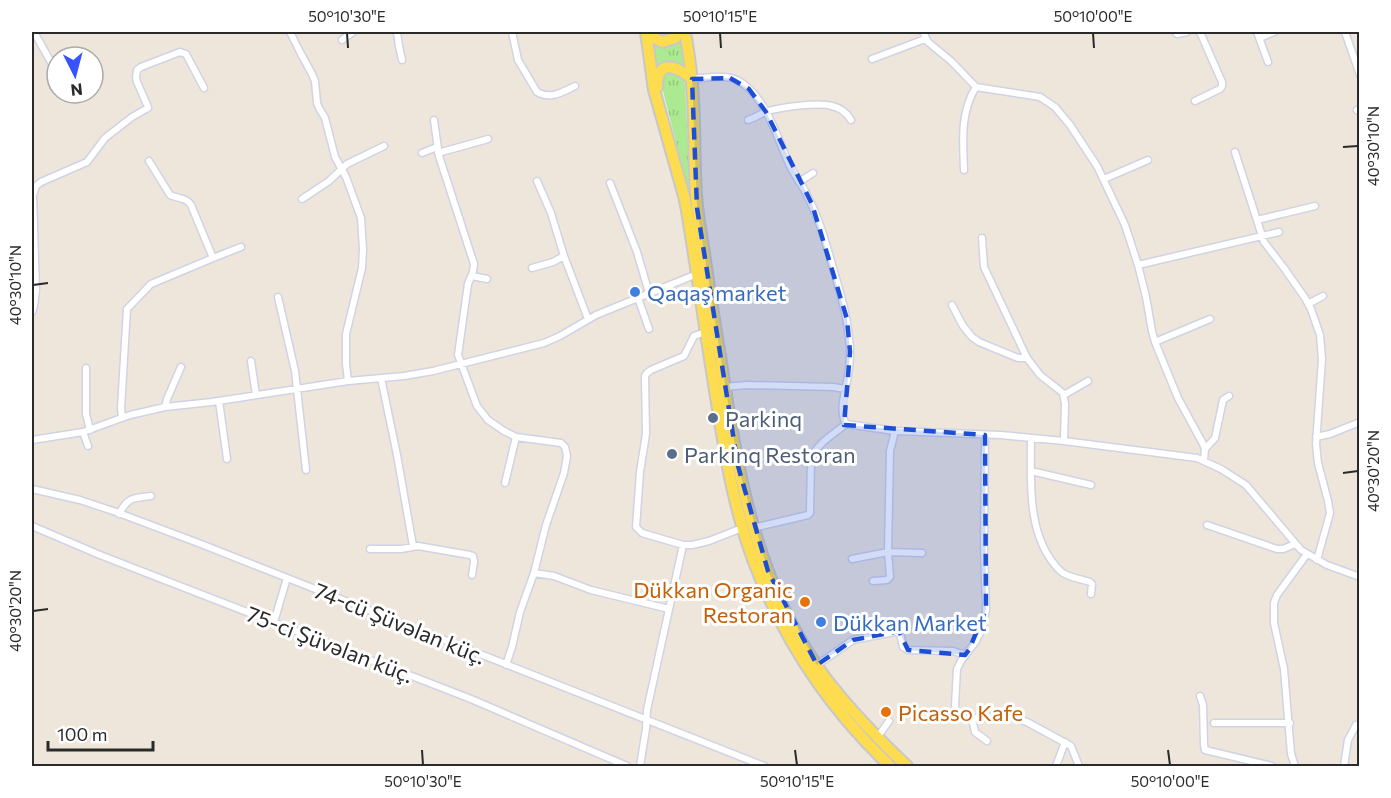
<svg xmlns="http://www.w3.org/2000/svg" width="1391" height="798" font-family="Commissioner,sans-serif">
<style>
.grass{fill:url(#grass-tufts)}
.lines{fill:none;stroke-linecap:round;stroke-linejoin:round}
.minor-casing{stroke:#d0d3e5;stroke-width:9}
.primary-casing{stroke:#c8c8c8;stroke-width:14}
.minor{stroke:#fff;stroke-width:6}
.primary{stroke:#fedc4f;stroke-width:10}
.marked{fill:#1d4ed8;fill-opacity:0.2;stroke:#1d4ed8;stroke-width:4.5;stroke-dasharray:12 8;stroke-linejoin:round}
.ticks{fill:none;stroke:#2a2a2a;stroke-width:2}
.shop-dot{fill:#3f7fe0;stroke:#fff;stroke-width:2}
.service-dot{fill:#5c6f8a;stroke:#fff;stroke-width:2}
.food-dot{fill:#e8710a;stroke:#fff;stroke-width:2}
.labels{text-anchor:middle;dominant-baseline:central;stroke-width:6;stroke-linejoin:round;paint-order:stroke}
.shop-label{font-size:22px;fill:#366cbe;stroke:#fff;text-anchor:start}
.service-label{font-size:22px;fill:#4e5e75;stroke:#fff;text-anchor:start}
.food-label{font-size:22px;fill:#c56008;stroke:#fff;text-anchor:end}
.street-label{font-size:22px;fill:#2a2a2a;stroke:#fff}
.neatline{fill:none;stroke:#2a2a2a;stroke-width:2}
.ticks-label{font-size:15px;text-anchor:middle;fill:#2a2a2a}
</style>
<defs>
<pattern id="grass-tufts" width="24" height="20" patternUnits="userSpaceOnUse" patternTransform="scale(1.5)"><rect width="24" height="20" fill="#acea91"/><path d="M3 7l-1-3M5 7V3M7 7l1-3M15 17l-1-3M17 17v-4M19 17l1-3" fill="none" stroke="#94c97d"/></pattern>
</defs>
<rect width="100%" height="100%" fill="#eee6da"/>
<path class="grass" d="M682 35 686 68C674 59 665 63 655 71L650 39Z
M673 71 683 78 685 85 691 200 662 87C662 77 664 74 673 71Z"/>
<g class="lines">
<g class="minor-casing">
<path id="minor" d="M34 32 57 73
M290 32 300 52 312 74 315 81 317 103 319 108 325 118 335 157 346 177 361 218 363 249 362 268 346 334V364L348 381
M397 32 399 46 402 60
M512 32 518 60 537 92C551 100 562 92 575 86
M923 32 928 42 951 61 976 87 1040 97 1055 107 1070 125 1097 166 1125 225 1138 265 1146 297 1152 331 1155 342 1178 398 1203 444 1205 449 1204 460
M1175 32 1177 34 1187 32
M1257 32 1268 62
M1345 32 1360 75
M1260 38 1274 32
M342 40 353 32
M872 59 925 39
M692 79C706 78 724 74 737 80 765 94 777 137 789 164 794 175 802 184 807 195 819 218 826 243 833 268 840 292 847 314 849 339 851 351 850 363 848 375 846 391 838 409 846 424L895 431 1001 435 1064 441 1197 458 1221 469 1246 485 1301 550 1327 565 1360 577
M1195 101 1220 89 1222 86V82L1200 32
M1357 110 1360 108
M434 120 439 156 474 264 473 272 468 284 458 355 477 406 488 420 504 431 516 437 561 443 565 447 567 456 564 473 546 525 534 573 520 612 512 647 506 665
M748 120C754 118 759 115 765 112 780 107 818 102 832 106 841 108 847 113 851 120
M1235 152 1264 242 1284 268 1305 298 1311 309 1320 335 1322 359 1316 444 1318 463 1328 501 1330 513 1317 560
M422 153 437 147
M438 153 488 139
M964 170C963 141 960 112 976 87
M1104 179 1148 160
M537 181 551 213 564 256 588 319
M799 182 813 173
M610 183 637 252 649 293
M302 199 329 181 347 164 384 146
M1257 220 1315 206
M982 238 984 267 1027 358 1040 375 1063 393 1065 404 1064 441
M213 258 241 247
M1138 265 1279 232
M532 268 553 262 564 256
M472 276 487 279
M278 297 295 371 306 470
M638 298 649 329
M1308 304 1323 296
M952 305 963 326 972 337 979 342 1018 358H1027
M32 312 34 306 36 290 33 195 36 186 41 182 87 162 105 138 132 117 148 108V107L137 82 136 78 137 70 141 67 180 52 186 54 204 88
M705 332 694 336 684 356 651 370 647 373 645 376 646 434 640 472 636 527 642 533 683 545H692L709 541 742 528
M1155 342 1210 319
M251 361 256 395
M86 368V414L90 430
M381 378 397 455 413 546
M724 387 747 385 833 387 845 389
M1064 395 1088 381
M219 401 227 459
M165 407 167 399 181 367
M122 418 121 408 127 309 151 284 213 258 191 205C186 197 178 199 170 195L149 161
M83 432 88 446
M985 435 984 548 986 609 983 627 976 641 961 661 957 669 955 706C956 714 959 717 966 719L1001 716 1015 718 1027 722 1071 746 1079 766
M1316 437 1330 434 1360 422
M1031 438C1031 477 1027 526 1051 560 1055 565 1058 570 1063 573 1071 578 1081 579 1090 582L1092 584 1091 594
M32 440 83 432 130 415 165 407 212 402 348 381 404 376 433 371 544 343 560 336 596 315 697 274
M1205 449 1215 438 1223 400 1229 396
M1031 471 1091 485
M505 483 516 437
M32 489 80 500 116 512 201 544 764 766
M119 514C128 497 133 498 151 496
M1207 525 1277 549H1283L1295 544
M32 526 100 555 471 699 627 766
M753 528 808 515 810 513 811 459C816 444 835 433 846 424
M370 549H401L418 546 470 555 473 556 474 562 472 575
M852 559 888 552 922 553
M534 573 554 576 591 590 669 609
M873 581 887 580 890 577 888 552 890 451 895 431
M274 622 287 578
M817 665 853 640 894 632 900 633 903 647 908 650 953 651 965 655
M1200 696 1203 705 1204 745 1205 750 1272 766
M972 719 975 732 987 741
M1214 723H1290
M877 738 889 721
M640 766 646 729 647 710 683 545
M1056 766 1065 742
M1295 766 1291 754 1284 669 1274 623V603L1277 595 1307 554
M1344 766 1348 740 1356 725"/>
</g>
<g class="primary-casing">
<path id="primary" d="M646 32 654 90 684 196 687 211C698 277 707 343 718 409 727 466 737 523 760 577 790 650 833 712 890 766
M650 32 653 37 662 42 675 38 679 32
M685 32C689 54 692 76 693 99 695 131 694 163 696 194 697 214 701 233 704 253 709 287 714 322 720 356 737 470 755 586 827 680 851 711 878 739 907 766
M657 87C657 59 676 65 692 79"/>
</g>
<use href="#minor" class="minor"/>
<use href="#primary" class="primary"/>
</g>
<path class="marked" d="M730 78 749 89 766 112 812 204 847 319 850 352 844 425 985 435 986 609 969 650 965 655 908 650 899 631 853 640 817 665 768 571 738 466 697 208 692 79Z"/>
<path class="ticks" d="M347 33 348 48M720 33 721 48M1093 33 1094 48M1343 147 1358 146M33 285 48 283M1343 473 1358 471M33 611 48 609M422 750 423 765M795 750 797 765M1168 750 1170 765"/>
<g class="shop-dot">
<circle cx="635" cy="292" r="6"/>
<circle cx="821" cy="622" r="6"/>
</g>
<g class="service-dot">
<circle cx="713" cy="418" r="6"/>
<circle cx="672" cy="454" r="6"/>
</g>
<g class="food-dot">
<circle cx="805" cy="602" r="6"/>
<circle cx="886" cy="712" r="6"/>
</g>
<g class="labels">
<g class="shop-label">
<text x="647" y="292">Qaqaş market</text>
<text x="833" y="622">Dükkan Market</text>
</g>
<g class="service-label">
<text x="725" y="418">Parkinq</text>
<text x="684" y="454">Parkinq Restoran</text>
</g>
<g class="food-label">
<text x="793" y="589">Dükkan Organic<tspan x="793" dy="25">Restoran</tspan></text>
<text x="898" y="712" text-anchor="start">Picasso Kafe</text>
</g>
<g class="street-label">
<text transform="translate(400 623) rotate(22)">74-cü Şüvəlan küç.</text>
<text transform="translate(330 644) rotate(21)">75-ci Şüvəlan küç.</text>
</g>
</g>
<rect width="1391" height="798" fill="none" stroke="#ffffff" stroke-width="66"/>
<g transform="translate(75 75) rotate(174)"><circle r="28" fill="#ffffff" stroke="#aaaaaa" stroke-width="1.5"/>
<path d="M0-4.5L10 22L0 15L-10 22Z" fill="#3653ff"/>
<text y="-9" font-size="16" font-weight="bold" text-anchor="middle" fill="#2a2a2a">N</text>
</g>
<path d="M48 741v9h105v-9" fill="none" stroke="#2a2a2a" stroke-width="3"/>
<text x="57" y="741" font-size="18" fill="#2a2a2a" stroke="#ffffff" stroke-width="4.5" paint-order="stroke">100 m</text>
<rect x="33" y="33" width="1325" height="732" class="neatline"/>
<g class="ticks-label">
<text x="347" y="22">50°10'30"E</text>
<text x="720" y="22">50°10'15"E</text>
<text x="1093" y="22">50°10'00"E</text>
<text transform="translate(1374 146) rotate(-90)" y="5">40°30'10"N</text>
<text transform="translate(16 285) rotate(-90)" y="5">40°30'10"N</text>
<text transform="translate(1374 471) rotate(-90)" y="5">40°30'20"N</text>
<text transform="translate(16 611) rotate(-90)" y="5">40°30'20"N</text>
<text x="423" y="787">50°10'30"E</text>
<text x="797" y="787">50°10'15"E</text>
<text x="1170" y="787">50°10'00"E</text>
</g>
</svg>
